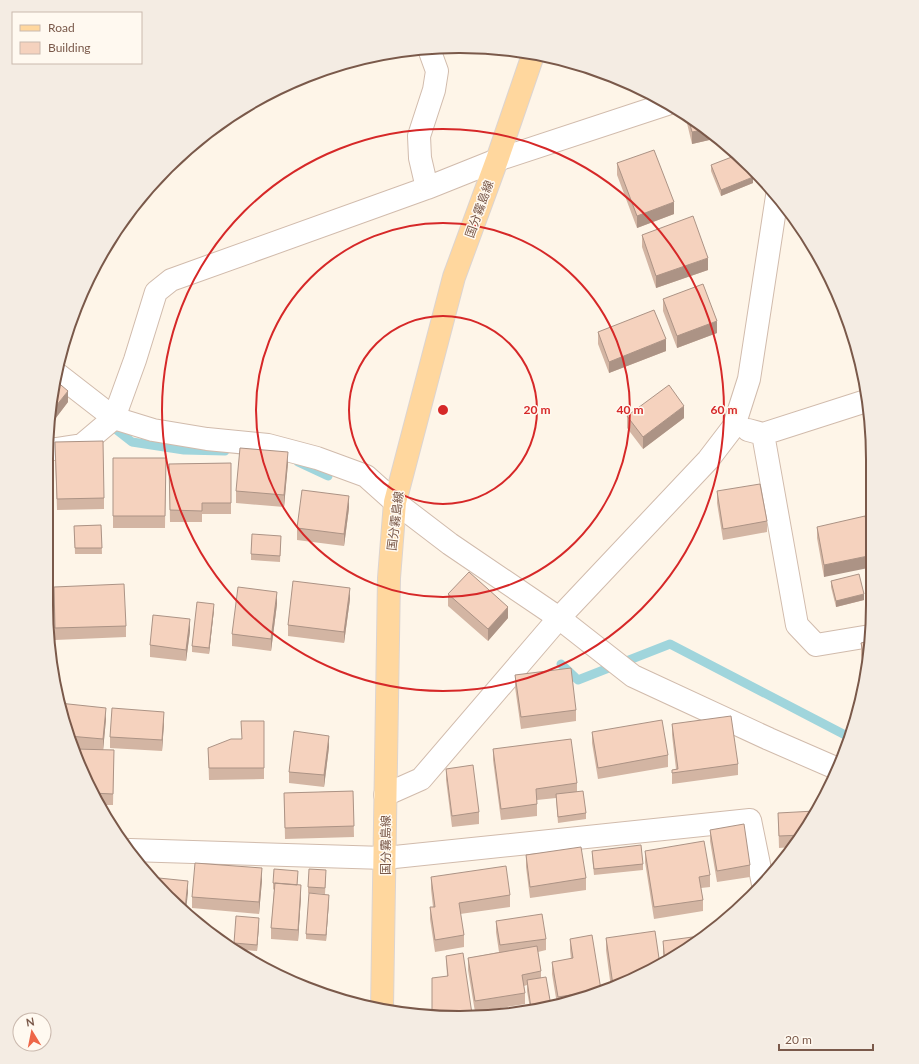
<svg xmlns="http://www.w3.org/2000/svg" width="919" height="1064" font-family="Lato,'Noto Sans JP',sans-serif">
<style>
.lines{fill:none;stroke-linecap:round;stroke-linejoin:round}
.stream{stroke:#a0d5dc;stroke-width:9}
.minor-casing{stroke:#d1bbac;stroke-width:24}
.tertiary-casing{stroke:#d1bbac;stroke-width:24}
.primary-casing{stroke:#dcd4d0;stroke-width:24}
.minor{stroke:#fff;stroke-width:22}
.tertiary{stroke:#fff;stroke-width:22}
.primary{stroke:#ffd79e;stroke-width:22}
.wall{fill:#d3b5a3}
.shaded-wall{fill:#ac9385}
.building{fill:#f5d2be;stroke:#ac9385}
.ring{fill:none;stroke:#d62828;stroke-width:2}
.labels{text-anchor:middle;dominant-baseline:central;stroke-width:3;stroke-linejoin:round;paint-order:stroke}
.street-label{font-size:12px;fill:#7a594a;stroke:#fff9f0}
.rim{fill:none;stroke:#7a594a;stroke-width:2}
.centre{fill:#d62828;stroke:#fff9f0;stroke-width:2}
.ring-label{font-size:12px;text-anchor:middle;font-weight:bold;fill:#d62828;stroke:#fff9f0;stroke-width:3;stroke-linejoin:round;paint-order:stroke}
</style>
<rect width="100%" height="100%" fill="#fef5e8"/>
<g class="lines">
<path class="stream" d="M109 424 132 442 184 450 225 451
M298 462 328 476
M561 664 578 680 670 644 849 737"/>
<g class="minor-casing">
<path id="minor" d="M427 188 420 158 419 136 434 90 437 71 429 49
M748 430 763 434 866 401
M763 434 797 625 816 645 870 636
M49 449H56L82 445 114 418 135 360 156 292 171 280 427 188 497 160 667 104
M385 795 421 779 559 618 708 460 734 426 749 379 777 196
M130 850 385 858 750 820 763 884"/>
</g>
<g class="tertiary-casing">
<path id="tertiary" d="M56 373 114 418 153 430 207 439 268 445 317 458 366 476 395 502 450 544 559 618 633 676 769 739 838 769"/>
</g>
<g class="primary-casing">
<path id="primary" d="M382 1008 389 578 395 502 454 277 497 160 533 55"/>
</g>
<use href="#minor" class="minor"/>
<use href="#tertiary" class="tertiary"/>
<use href="#primary" class="primary"/>
</g>
<path class="wall" d="M685 115 711 131 718 138 692 144Z
M617 163 674 214 637 228 617 175Z
M711 165 753 183 721 196 711 171Z
M642 235 708 270 656 288 642 247Z
M663 299 717 333 677 348 663 311Z
M598 332 666 351 609 373 598 344Z
M68 402 52 423 49 421 50 406Z
M627 416 684 418 643 449 627 428Z
M55 454 104 498V509L57 510Z
M113 458H166L165 528H113Z
M231 463V514H202V522H170L169 464Z
M288 463 284 507 236 503V491Z
M717 491 767 521V532L723 540 717 503Z
M349 508 344 546 297 540V528Z
M101 525 102 554H75L74 526Z
M817 527 873 551 824 577 817 538Z
M281 536 280 562 251 560V554Z
M831 581 864 600 836 607 831 587Z
M54 587 126 626V637L55 640Z
M448 594 508 618 488 641 448 606Z
M350 599 344 643 288 636V625Z
M277 604 271 651 232 646V634Z
M214 610 209 654 192 652V646Z
M190 631 186 661 150 657V645Z
M869 641 866 677 861 655V643Z
M515 675 576 710V721L521 729 515 687Z
M60 711 106 719 103 750H114L113 805H100L89 788 88 750 74 748Z
M264 721V779L209 780 208 748 242 739Z
M164 723 162 751 110 748V737Z
M672 724 738 764V775L672 784V770L676 769 672 735Z
M592 732 668 755V767L598 779 592 743Z
M329 747 324 787 289 783V772Z
M493 749 577 783V792L586 813V819L558 823 556 798 537 800V816L501 820 493 760Z
M446 769 479 812V824L452 827 446 780Z
M353 791 354 837 285 839 284 793Z
M778 813 803 834 793 847 779 848Z
M710 830 750 865V877L717 882 710 841Z
M592 851 643 864V870L594 875 592 857Z
M645 851 710 875V887L701 888 703 900V911L654 919 645 862Z
M526 855 586 878V890L530 898 526 867Z
M326 876 325 894 308 893V887Z
M298 877 297 885 301 897 298 941 271 939V928L274 890 273 889V883Z
M431 877 510 895V907L460 914 464 935V947L435 952 430 919V907H433L431 889Z
M262 880 259 914 192 908V897Z
M329 901 326 941 306 939V934Z
M496 921 546 939V950L538 952 541 971V978L551 1006 524 1012V1009L530 1008 527 991V985L524 986 525 993V1004L475 1012 468 970V958L499 952 496 932Z
M259 924 257 951 234 949V943Z
M606 938 660 965 611 988 606 950Z
M570 939 601 990V992L593 996 557 1004 552 974V962L571 959 570 950Z
M663 941 666 962 664 964 663 953Z
M446 956 472 1014 447 976Z"/>
<path class="shaded-wall" d="M707 129 711 131 718 138 692 144V132Z
M753 177V183L721 196V190Z
M674 202V214L637 228V216Z
M708 258V270L656 288V276Z
M717 321V333L677 348V336Z
M666 339V351L609 373V362Z
M68 391V402L52 423V411Z
M684 406V418L643 449V437Z
M288 452V463L284 507V495Z
M349 496V508L344 546V534Z
M873 555V567L824 577V565Z
M350 588V599L344 643V632Z
M277 592V604L271 651V639Z
M864 594V600L836 607V601Z
M214 604V610L209 654V648Z
M508 607V618L488 641V629Z
M190 619V631L186 661V650Z
M106 708V719L103 751V739Z
M164 712V723L162 751V740Z
M329 736V747L324 787V775Z
M262 868V880L259 914V902Z
M188 881V893L186 910 185 909Z
M301 885V897L298 941V930Z
M329 895V901L326 941V935Z
M259 918V924L257 951V945Z"/>
<path class="building" d="M688 117 707 129 692 132Z
M654 150 674 202 637 216 617 163Z
M737 155 748 166 753 177 721 190 711 165Z
M693 216 708 258 656 276 642 235Z
M703 284 717 321 677 336 663 299Z
M654 310 666 339 609 362 598 332Z
M55 380 68 391 52 411 49 410 50 406Z
M669 385 684 406 643 437 627 416Z
M103 441 104 498 57 499 55 442Z
M240 448 288 452 284 495 236 491Z
M113 458H166L165 516H113Z
M231 463V503H202V511L170 510 169 464Z
M760 484 767 521 723 529 717 491Z
M302 490 349 496 344 534 297 528Z
M865 516 873 551V555L824 565 817 527Z
M101 525 102 548H75L74 526Z
M252 534 281 536 280 556 251 554Z
M469 572 508 607 488 629 448 594Z
M859 574 864 594 836 601 831 581Z
M293 581 350 588 344 632 288 625Z
M124 584 126 626 55 628 54 587Z
M238 587 277 592 271 639 232 634Z
M197 602 214 604 209 648 192 646Z
M153 615 190 619 186 650 150 645Z
M869 641 867 665 866 666 861 643Z
M571 668 576 710 521 717 515 675Z
M59 703 106 708 103 739 69 736 60 711Z
M112 708 164 712 162 740 110 737Z
M731 716 738 764 672 773V770L678 769 672 724Z
M662 720 668 755 598 768 592 732Z
M241 721H264V768H209L208 748 231 739H242Z
M294 731 329 736 324 775 289 772Z
M571 739 577 783 536 789 537 804 501 809 493 749Z
M74 749 114 750 113 794 92 793 89 788Z
M473 765 479 812 452 816 446 769Z
M353 791 354 826 285 828 284 793Z
M583 791 586 813 558 817 556 794Z
M815 811 803 835 779 836 778 813Z
M744 824 750 865 717 871 710 830Z
M704 841 710 875 699 877 703 900 654 907 645 851Z
M641 845 643 864 594 869 592 851Z
M581 847 586 878 530 887 526 855Z
M195 863 262 868 259 902 192 897Z
M506 866 510 895 459 903 464 935 435 940 430 907H435L431 877Z
M274 869 298 871 297 885 273 883Z
M309 869 326 870 325 888 308 887Z
M149 877 188 881 185 909Z
M275 883 301 885 298 930 271 928Z
M309 893 329 895 326 935 306 934Z
M542 914 546 939 500 945 496 921Z
M236 916 259 918 257 945 234 943Z
M655 931 660 965 618 984 613 985 606 938Z
M212 933H220L221 940Z
M592 935 601 990 558 997 552 962 573 958 570 939Z
M700 936 666 962 665 963 663 941Z
M537 946 541 971 522 975 525 993 475 1001 468 958Z
M463 953 472 1014H432V978L448 976 446 956Z
M546 977 551 1006 524 1012V1009L531 1008 527 980Z"/>
<g class="ring">
<circle cx="443" cy="410" r="94"/>
<circle cx="443" cy="410" r="187"/>
<circle cx="443" cy="410" r="281"/>
</g>
<g class="labels">
<g class="street-label">
<text transform="translate(479 209) rotate(-70)">国分霧島線</text>
<text transform="translate(395 521) rotate(-83)">国分霧島線</text>
<text transform="translate(385 845) rotate(-90)">国分霧島線</text>
</g>
</g>
<path d="M0 0H919V1064H0ZM459 53H460A406 406 0 0 1 866 459V605A406 406 0 0 1 460 1011H459A406 406 0 0 1 53 605V459A406 406 0 0 1 459 53Z" fill="#f4ece3" fill-rule="evenodd"/>
<path class="rim" d="M459 53H460A406 406 0 0 1 866 459V605A406 406 0 0 1 460 1011H459A406 406 0 0 1 53 605V459A406 406 0 0 1 459 53Z"/>
<circle cx="443" cy="410" r="6" class="centre"/>
<g class="ring-label">
<text x="537" y="414">20 m</text>
<text x="630" y="414">40 m</text>
<text x="724" y="414">60 m</text>
</g>
<rect x="12" y="12" width="130" height="52" fill="#fff9f0" stroke="#cab9ae"/>
<rect x="20" y="25" width="20" height="6" fill="#ffd79e" stroke="#cab9ae"/>
<text x="48" y="32" font-size="12" fill="#7a594a">Road</text>
<rect x="20" y="42" width="20" height="12" fill="#f5d2be" stroke="#cab9ae"/>
<text x="48" y="52" font-size="12" fill="#7a594a">Building</text>
<g transform="translate(32 1032) rotate(350)"><circle r="19" fill="#fff9f0" stroke="#cab9ae"/>
<path d="M0-3L7 15L0 10L-7 15Z" fill="#ee6647"/>
<text y="-6" font-size="11" font-weight="bold" text-anchor="middle" fill="#7a594a">N</text>
</g>
<path d="M779 1044v6h94v-6" fill="none" stroke="#7a594a" stroke-width="2"/>
<text x="785" y="1044" font-size="12" fill="#7a594a" stroke="#fff9f0" stroke-width="3" paint-order="stroke">20 m</text>
</svg>
